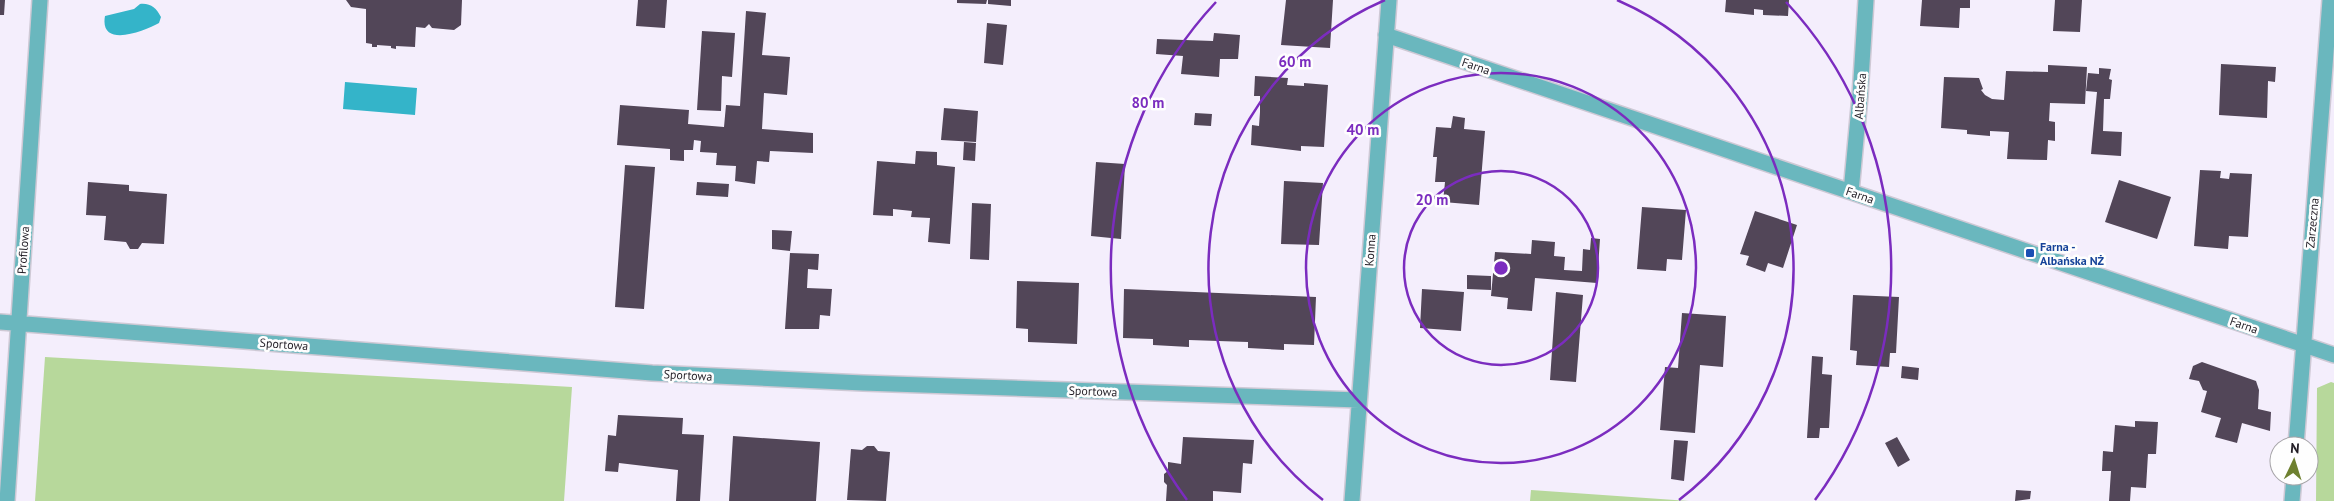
<svg xmlns="http://www.w3.org/2000/svg" width="2334" height="501" font-family="'PT Sans',sans-serif">
<style>
.green{fill:#b7d89b}
.water{fill:#34b4c9}
.building{fill:#524658}
.lines{fill:none;stroke-linecap:round;stroke-linejoin:round}
.minor-casing{stroke:#cec9d5;stroke-width:18}
.minor{stroke:#6ab7be;stroke-width:15}
.ring{fill:none;stroke:#7b2cbf;stroke-width:2.5}
.transit-dot{fill:#1a4fb4;stroke:#fefefe;stroke-width:2}
.labels{text-anchor:middle;dominant-baseline:central;stroke-width:5;stroke-linejoin:round;paint-order:stroke}
.street-label{font-size:12px;fill:#221e26;stroke:#fefefe}
.transit-label{font-size:12px;font-weight:bold;fill:#164399;stroke:#fefefe;text-anchor:start}
.centre{fill:#7b2cbf;stroke:#fefefe;stroke-width:2.5}
.ring-label{font-size:15px;text-anchor:middle;font-weight:bold;fill:#7b2cbf;stroke:#fefefe;stroke-width:5;stroke-linejoin:round;paint-order:stroke}
</style>
<rect width="100%" height="100%" fill="#f4eefc"/>
<path class="green" d="M45 357 572 387 564 501H35Z
M2331 382 2334 383V501H2316L2317 388Z
M1531 490 1689 501H1530Z"/>
<path class="water" d="M140 4C151 3 156 8 161 17L159 23C145 31 99 49 105 16L134 9Z
M345 82 417 88 415 115 343 109Z"/>
<path class="building" d="M0 0H5L4 15H0Z
M346 0H462L461 25 454 30 432 28 429 24 425 28 416 27 415 47 396 46V49L391 48V46L377 45V47H372V44L366 43V9L351 7Z
M638 0H667L665 28 636 26Z
M957 0H987L986 4 957 3Z
M988 0H1011V6L988 4Z
M1286 0H1333L1330 48 1281 45Z
M1726 0H1789L1788 16 1763 15V10L1754 9V15L1725 12Z
M1922 0H1970V8H1960L1959 28 1920 26Z
M2055 0H2082L2080 32 2053 31Z
M746 11 766 13 762 55 790 57 787 95 764 93 762 129 813 133V153L770 151 769 162 757 161 755 184 735 181 736 166 716 165 717 153 700 152 701 141 694 140 693 150H684V161L670 160V149L617 145 620 105 689 110 688 124 724 127 726 105 740 106Z
M987 23 1007 25 1003 65 984 63Z
M702 31 735 33 732 77 722 76 721 111 697 110Z
M1214 33 1240 35 1238 59H1220L1219 77 1181 74 1183 56 1156 54 1157 39 1213 41Z
M2221 64 2276 67 2275 82 2268 81 2267 118 2219 115Z
M2048 65 2087 67 2085 104 2050 103 2049 121 2055 122V141L2048 140 2047 160 2007 159 2009 132 1990 131V136L1967 134V130L1941 128 1944 77 1979 78 1983 89 1981 90 1985 95 1992 99 2004 100 2006 71 2048 72Z
M2099 68 2111 69 2109 79 2112 80 2110 99H2104L2103 131 2122 132 2121 156 2091 154 2097 92 2086 91 2088 73 2099 74Z
M1255 76 1288 78 1287 85 1304 86V83L1328 85 1324 147 1301 146V151L1251 145 1252 125 1259 126 1260 112V96H1254Z
M944 108 978 111 976 142 941 140Z
M1195 113 1212 114 1211 126 1194 125Z
M1453 116 1465 118 1464 129 1485 131 1479 205 1443 202 1445 182H1435L1437 157H1433L1436 127 1451 128Z
M964 142 976 143 975 161 963 160Z
M916 151 937 152V165L955 167 950 244 928 242 930 218 911 217 912 211 893 209V216L873 215 877 161 915 164Z
M1096 162 1125 164 1121 239 1091 236Z
M625 165 655 167 644 309 615 307Z
M2200 170 2221 171 2220 178 2229 179 2230 173 2252 174 2248 237 2229 236 2228 249 2194 246Z
M2119 180 2171 197 2157 239 2105 222Z
M1284 181 1323 183 1319 245 1281 244Z
M88 182 129 185V191L167 194 164 244 142 243 138 249H130L126 242 104 240 106 216 86 215Z
M697 182 729 184 728 197 696 195Z
M972 203 991 204 989 260 970 259Z
M1642 207 1686 210 1682 260 1667 259 1666 271 1637 269Z
M1755 211 1797 225 1783 268 1768 263 1765 272 1746 265 1749 256 1740 254Z
M772 230 792 231 790 251 772 249Z
M1591 238 1600 239 1597 283 1535 278 1532 311 1507 309 1508 298 1491 296 1495 252 1531 254 1532 240 1555 242 1554 256 1565 257 1564 270 1582 271 1583 249 1590 250Z
M790 253 819 254 818 270 808 269 807 288 832 289 830 316 820 315 819 329H785Z
M1467 275 1491 276V290L1467 289Z
M1017 281 1079 283 1077 344 1028 342V329L1016 328Z
M1124 289 1316 297 1314 345 1284 344V350L1248 348V342L1189 340V347L1153 345V339L1123 338Z
M1422 289 1464 292 1461 331 1420 328Z
M1556 292 1583 295 1576 382 1550 380Z
M1853 295 1899 297 1896 353H1890L1889 367 1856 365 1857 351 1850 350Z
M1682 313 1726 316 1723 367 1700 365 1695 433 1660 430 1665 367 1678 368Z
M1812 356 1823 357 1822 374 1832 375 1829 428H1820L1819 438H1807Z
M2202 362 2256 381 2259 390 2258 409 2271 412 2270 431 2242 423 2237 443 2215 437 2221 418 2201 412 2207 391 2203 390 2199 381 2189 379 2193 366Z
M1902 366 1919 368 1918 380 1901 378Z
M618 415 683 418 682 434 704 435 700 501H676L678 470 619 463 618 472 605 471 608 435 616 436Z
M2135 421 2158 422 2156 454H2148L2146 488 2131 487 2130 501H2109L2111 471H2102L2103 451 2113 452 2115 425 2135 427Z
M733 436 820 442 816 501H729Z
M1183 437 1254 440 1252 464 1243 463 1241 493 1213 491V501H1166L1167 485 1164 482V474L1168 471V462L1181 464Z
M1897 437 1910 460 1898 467 1885 443Z
M1674 440 1688 441 1684 481 1671 479Z
M867 446H874L878 451 890 452 886 501 847 500 851 449 862 450Z
M2016 490 2031 491 2030 499 2015 501Z"/>
<g class="lines">
<g class="minor-casing">
<path id="minor" d="M1386 35 2334 355
M1851 192 1860 96 1866 0
M0 322 652 373 863 383 1359 400
M2296 446 2330 0
M7 501 40 0
M1352 501 1389 0
M2292 501 2294 476"/>
</g>
<use href="#minor" class="minor"/>
</g>
<g class="ring">
<circle cx="1501" cy="268" r="97"/>
<circle cx="1501" cy="268" r="195"/>
<path d="M1323 500A292 292 0 0 1 1385 0M1617 0A292 292 0 0 1 1679 500"/>
<path d="M1187 500A390 390 0 0 1 1216 2M1786 2A390 390 0 0 1 1815 500"/>
</g>
<rect class="transit-dot" x="2025" y="248" width="10" height="10" rx="2.5"/>
<g class="labels">
<g class="street-label">
<text transform="translate(1476 66) rotate(19)">Farna</text>
<text transform="translate(1860 96) rotate(-86)">Albańska</text>
<text transform="translate(1860 195) rotate(19)">Farna</text>
<text transform="translate(2312 223) rotate(-85)">Zarzeczna</text>
<text transform="translate(23 250) rotate(-86)">Profilowa</text>
<text transform="translate(1370 250) rotate(-86)">Konna</text>
<text transform="translate(2244 325) rotate(19)">Farna</text>
<text transform="translate(284 344) rotate(4)">Sportowa</text>
<text transform="translate(688 375) rotate(3)">Sportowa</text>
<text transform="translate(1093 391) rotate(2)">Sportowa</text>
</g>
<g class="transit-label">
<text x="2040" y="246">Farna -<tspan x="2040" dy="14">Albańska NŻ</tspan></text>
</g>
</g>
<circle cx="1501" cy="268" r="8" class="centre"/>
<g class="ring-label">
<text x="1295" y="67">60 m</text>
<text x="1148" y="108">80 m</text>
<text x="1363" y="135">40 m</text>
<text x="1432" y="205">20 m</text>
</g>
<g transform="translate(2294 461) rotate(4)"><circle r="24" fill="#fefefe" stroke="#a6a4a8"/>
<path d="M0-4L9 19L0 12L-9 19Z" fill="#6e8030"/>
<text y="-8" font-size="14" font-weight="bold" text-anchor="middle" fill="#221e26">N</text>
</g>
</svg>
